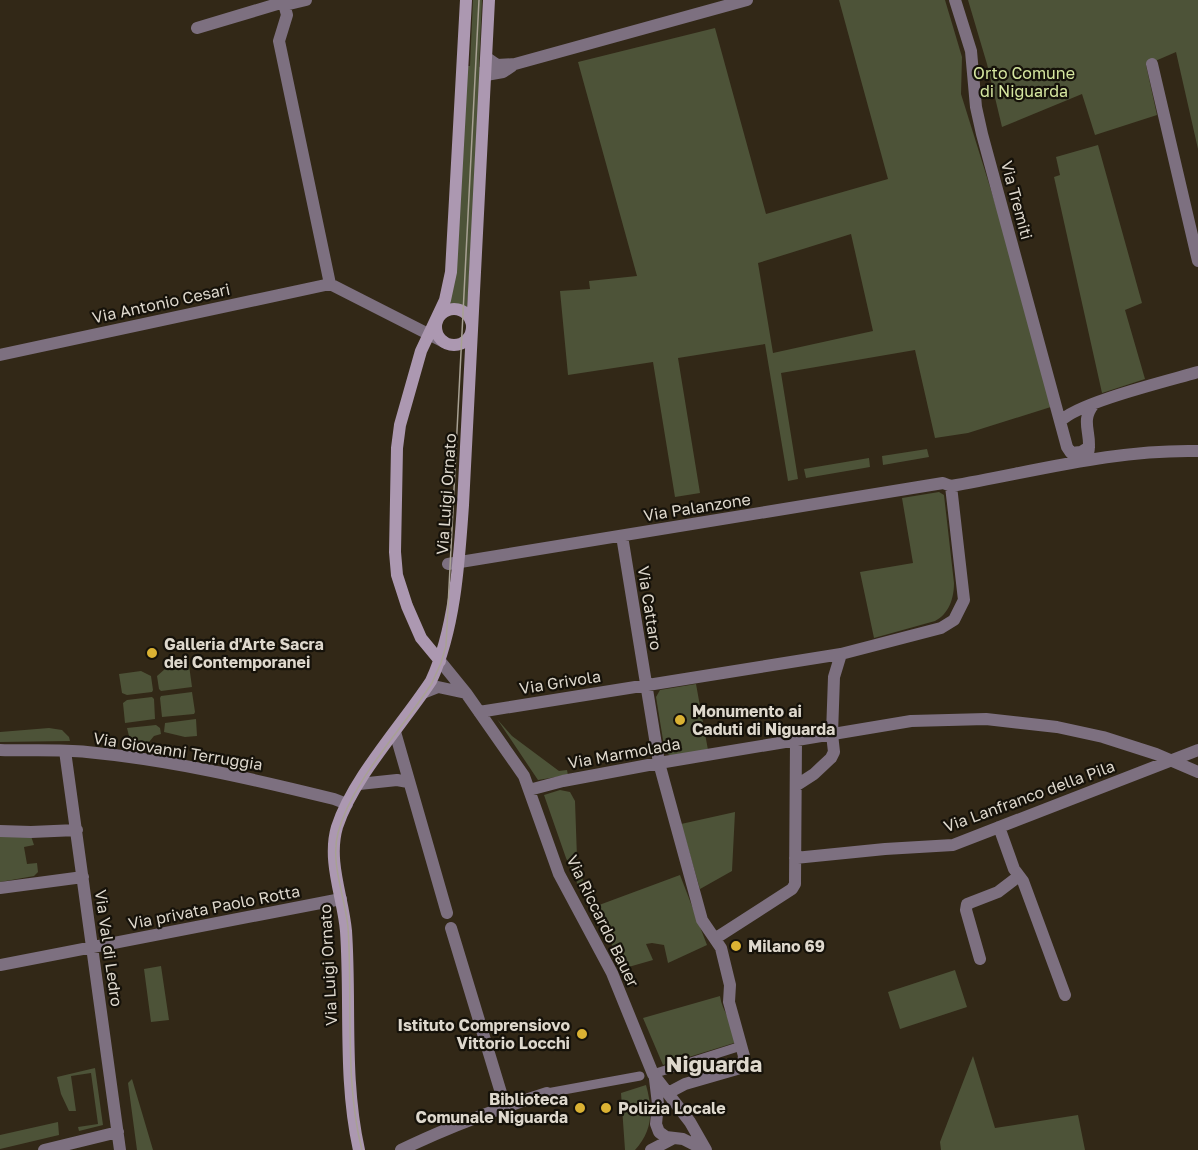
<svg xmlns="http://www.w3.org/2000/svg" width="1198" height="1150" font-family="'Golos Text',sans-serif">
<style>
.green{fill:#4d5338;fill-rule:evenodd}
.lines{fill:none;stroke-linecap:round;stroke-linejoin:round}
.pedestrian{stroke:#7d7080;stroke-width:9}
.minor{stroke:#7d7080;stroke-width:12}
.secondary{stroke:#ac98b1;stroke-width:12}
.tram{stroke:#a8a194;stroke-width:1.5}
.poi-dot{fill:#dbb233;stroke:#16120a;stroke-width:2}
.labels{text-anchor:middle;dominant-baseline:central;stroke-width:4.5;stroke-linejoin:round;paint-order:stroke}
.park-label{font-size:16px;fill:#d6e7a0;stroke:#16120a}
.street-label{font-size:16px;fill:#ded8cd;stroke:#16120a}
.poi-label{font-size:16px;font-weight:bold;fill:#ded8cd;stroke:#16120a;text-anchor:start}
.district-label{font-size:22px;font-weight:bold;fill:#ded8cd;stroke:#16120a}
</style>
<rect width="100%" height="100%" fill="#322817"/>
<path class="green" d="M473 0H482L479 67H482L467 309 448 304 466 66H470Z
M839 0H945L962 57 961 94 1010 251 1054 406 968 433 935 438 915 350 781 373 798 479 788 481 765 344 678 358 700 493 675 497 653 362 568 375 560 291 590 289 589 281 637 276 578 62 715 28 766 214 888 179ZM851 234 873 331 773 353 758 263Z
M968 0H1198V149L1176 52 1146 65 1157 115 1095 135 1082 94 1002 127 987 64Z
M1098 145 1142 303 1125 310 1145 379 1102 393 1054 177 1060 175 1056 157Z
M927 449 929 457 883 465 882 456Z
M869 458 870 467 806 478 804 469Z
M939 492 944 495 954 583C954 598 949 614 935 621L874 638 860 572 913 563 902 498Z
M189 665 192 687 161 691 159 689 157 676 165 669Z
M141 671 151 676 153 690 152 692 127 695 122 693 119 674Z
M696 684 708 750 671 756 665 752 656 697 660 690Z
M192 692 195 712 194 714 162 717 160 698 161 696Z
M152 697 154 699 155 719 125 723 123 703 127 700Z
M196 719 197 736 185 737 164 732 165 723Z
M497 719 512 736 559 771 567 770 568 775 538 780Z
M156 725 160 728 161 734 154 736 149 742 131 744 127 728Z
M49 728 62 730 69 737 70 741 0 742V732Z
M560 790 570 792 575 801 577 858 589 902 586 903 566 858 544 795Z
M735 812 732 871 700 889 681 824Z
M0 835 31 836 34 845 24 847 27 864 37 863 38 872 34 876 0 882Z
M680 875 707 945 668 963 664 945 652 943 646 944 653 960 625 968 591 908Z
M161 966 169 1020 151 1022 144 969Z
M955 970 967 1007 900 1029 888 992Z
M720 996C722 1012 736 1026 734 1043L663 1065 643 1018Z
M973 1056 995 1128 1078 1115 1085 1150H941L940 1142Z
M95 1068 103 1125 79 1131 78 1127 98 1124 91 1073 71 1076 76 1111H69L61 1094 57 1077Z
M132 1079 153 1150H137L128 1083Z
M646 1085C653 1110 653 1130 635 1150H625L621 1093Z
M58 1122 59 1135 0 1149V1135Z"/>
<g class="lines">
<path class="pedestrian" d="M653 1074 738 1047
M547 1093 640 1076"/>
<path class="minor" d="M283 0 287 15 279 41 330 284
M955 0 971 51 976 107 982 134 1067 447 1071 453 1081 452 1089 447
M285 5 306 0
M197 28 284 2
M487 58 497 65 515 64 747 0
M1152 64 1198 261
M486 75 503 72 512 66
M330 284 444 342
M0 355 330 284
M1061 421C1076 403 1171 380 1198 372
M1088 454C1093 434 1079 422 1094 404
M622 536 659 763 702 920 721 948 730 985 729 1002 744 1056 743 1063 737 1069 685 1084 668 1093
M448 564 943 483 951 486C1033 472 1114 449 1198 451
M440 661 466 693 524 776 559 874 612 973 653 1074 690 1122 706 1150
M423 693 438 687 466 693
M479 712 841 654 941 628 954 620 964 600 951 486
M395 732 447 913
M0 750C29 751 58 749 87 752 171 760 253 779 334 799L347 804
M65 751 120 1150
M359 784 397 780 408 782
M797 785 814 774 831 758 834 752 832 734 834 677 841 654
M529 790 563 781 659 763 911 721 986 719 1057 727 1103 737 1156 754 1198 772
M999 827 1014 869 1023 881 1065 995
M0 831 31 832 77 830
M795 858 885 849 953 845 1198 750
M0 888 83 877
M451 928 505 1106
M716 938 792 889 795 884 796 740
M980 959 966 910 967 904 998 892 1019 876
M0 965 341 899
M655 1079 658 1104 656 1124 659 1132 666 1137 683 1139 705 1150
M44 1150 118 1132
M401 1150C448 1127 497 1109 547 1093
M651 1150 674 1138"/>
<path class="secondary" d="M436 327a18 18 0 1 1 36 0a18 18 0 1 1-36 0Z
M440 661 421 638 407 606 397 575 395 552 397 448 400 425 421 351 445 300 451 272 466 0
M359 1150C343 1079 351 1004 346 931 343 897 327 861 337 827 353 778 402 725 431 681 455 629 459 562 463 505L489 0"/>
<path class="tram" d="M362 1150C344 1081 353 999 348 927 345 897 330 863 338 833 352 780 403 729 432 683L441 663 446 646 479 0"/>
</g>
<g class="poi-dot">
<circle cx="152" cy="653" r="6"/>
<circle cx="680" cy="720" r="6"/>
<circle cx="736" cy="946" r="6"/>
<circle cx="582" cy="1034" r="6"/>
<circle cx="580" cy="1108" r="6"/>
<circle cx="606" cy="1108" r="6"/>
</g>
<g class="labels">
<g class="park-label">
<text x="1024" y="73">Orto Comune<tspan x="1024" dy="18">di Niguarda</tspan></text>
</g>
<g class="street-label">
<text transform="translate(1017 200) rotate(75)">Via Tremiti</text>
<text transform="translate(161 303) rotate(-12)">Via Antonio Cesari</text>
<text transform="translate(446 494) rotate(-86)">Via Luigi Ornato</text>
<text transform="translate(697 507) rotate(-9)">Via Palanzone</text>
<text transform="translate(650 608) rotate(81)">Via Cattaro</text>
<text transform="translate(560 682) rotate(-9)">Via Grivola</text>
<text transform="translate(178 751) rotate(9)">Via Giovanni Terruggia</text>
<text transform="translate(624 753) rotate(-10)">Via Marmolada</text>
<text transform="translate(1029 796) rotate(-20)">Via Lanfranco della Pila</text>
<text transform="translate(214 907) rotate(-11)">Via privata Paolo Rotta</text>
<text transform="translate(603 921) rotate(64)">Via Riccardo Bauer</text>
<text transform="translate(109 948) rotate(82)">Via Val di Ledro</text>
<text transform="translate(328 965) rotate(-93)">Via Luigi Ornato</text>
</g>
<g class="poi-label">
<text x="164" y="644">Galleria d'Arte Sacra<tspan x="164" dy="18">dei Contemporanei</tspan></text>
<text x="692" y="711">Monumento ai<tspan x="692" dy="18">Caduti di Niguarda</tspan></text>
<text x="748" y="946">Milano 69</text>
<text x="570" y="1025" text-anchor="end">Istituto Comprensiovo<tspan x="570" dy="18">Vittorio Locchi</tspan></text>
<text x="568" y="1099" text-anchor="end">Biblioteca<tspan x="568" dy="18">Comunale Niguarda</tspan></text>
<text x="618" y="1108">Polizia Locale</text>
</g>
<g class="district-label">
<text x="714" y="1063">Niguarda</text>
</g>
</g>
</svg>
